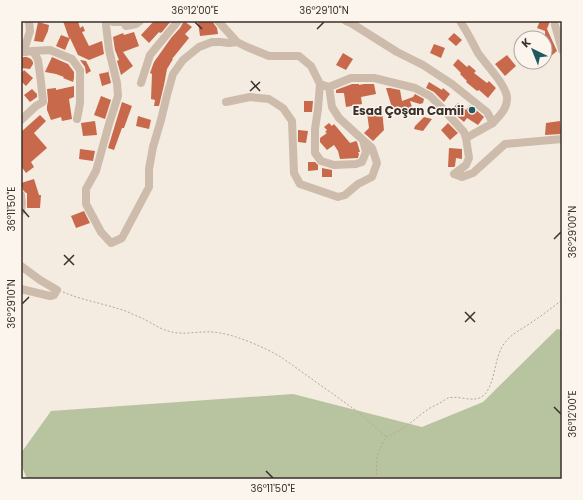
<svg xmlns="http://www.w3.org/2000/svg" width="583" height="500" font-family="Poppins,sans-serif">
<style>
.green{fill:#b8c4a0}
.building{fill:#c8694b}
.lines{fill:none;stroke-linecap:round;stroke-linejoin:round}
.path{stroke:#b9a596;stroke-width:1;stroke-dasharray:2 2;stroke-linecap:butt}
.minor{stroke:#cdbbac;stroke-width:8}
.tertiary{stroke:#cdbbac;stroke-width:10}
.ticks{fill:none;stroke:#3b302b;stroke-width:1.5}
.poi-dot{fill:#1f5a5e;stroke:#fbf5ee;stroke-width:1.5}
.labels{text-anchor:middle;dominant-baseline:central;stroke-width:3;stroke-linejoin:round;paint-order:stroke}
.poi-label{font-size:12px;font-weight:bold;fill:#3b302b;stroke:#fbf5ee;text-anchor:end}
.neatline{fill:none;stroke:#3b302b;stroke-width:1.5}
.ticks-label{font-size:10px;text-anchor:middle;fill:#3b302b}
</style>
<rect width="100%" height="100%" fill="#f4ebe1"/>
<path class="green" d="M557 329 562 330V479H27L21 464V453L51 411 293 394 422 427 483 402Z"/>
<path class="building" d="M63 21H78L80 28 83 26 85 31 82 32 89 46 102 41 104 54 89 60 78 55 70 38 65 50 56 46 61 35 69 38Z
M154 21H171L162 32 160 33 159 32 149 43 141 35Z
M184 21 192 27 185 34 189 38 172 59H173L167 69 164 85 159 106H154L155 100 151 99 152 74 150 73 154 62 171 38 180 28Z
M206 21H213L214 24 217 28 218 34 200 36 198 22Z
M540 21H550L547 29 557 51 545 61V31L537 28Z
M38 22 49 25 48 31 43 42 34 41Z
M134 32 139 46 123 52 133 66 121 75 117 61 119 60 115 50 113 37 123 33 124 35Z
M454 33 462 40 456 46 448 39Z
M434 44 445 48 441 58 430 53Z
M343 53 353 59 346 70 336 65Z
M507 55 516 66 505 76 495 64Z
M24 57H27L31 59 33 62V64L30 69 21 68V58Z
M52 57 68 64 74 72V78L73 82 63 78 64 77 56 74 45 72Z
M458 59 467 67 469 65 476 71 474 73 487 83 489 81 496 88 488 98 479 90 477 91 466 82 467 81 460 74 461 73 453 65Z
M80 60 86 61 91 71 86 74 85 67Z
M24 70 33 78 26 86 21 81V74Z
M108 70 111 83 102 86 99 74 108 72Z
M429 82 442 90 443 88 450 94 444 102 434 92 426 88Z
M352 84H359V85L364 84H374L376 94 361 97 362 104 346 107 344 93H336V90Z
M74 86V97L69 99 72 119 62 121 61 117 51 120 47 110V106L48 101 47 89 56 88V90Z
M386 88H390L400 90 402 101 413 97 415 94 424 99 423 103 420 104 410 101 412 107 402 111V109L393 111Z
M32 89 37 94V97L30 102 24 95Z
M101 96 111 100 105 119 94 115Z
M304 101H313L312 112H304Z
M122 102 132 106 124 128H122L114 150 108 148Z
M458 103 466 110 470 105 483 116 484 117 478 125 467 118 464 122 458 117 451 110Z
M382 110 384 130 373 141 364 133 369 128 367 112Z
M40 115 46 121 34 133 47 148 31 162 34 167 26 173 21 166V132Z
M138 116 151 120 149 129 136 126Z
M424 117 432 119 423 131 414 129 415 126Z
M95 121 97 135 83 136 81 123Z
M560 121 561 134 545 135 546 123Z
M329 123 332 126 334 124 350 143 356 141 357 142 360 152H358L359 154 358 158 340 159 338 151 334 145 327 150 320 142V138L327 133 325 132 327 130 324 127Z
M448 123 458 133 450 140 441 130Z
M298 130 308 131 306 143 298 142Z
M449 148 462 149V159L456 158 455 166 454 167H448Z
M80 149 95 151 93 161 79 159Z
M308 162H315L318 165V170L308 171Z
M322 168 332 170V177H322Z
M34 179 39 195H41L40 208H27V193H26L23 190 21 183Z
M84 211 90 223 76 228 71 216Z"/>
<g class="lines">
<path class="path" d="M63 292C84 301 107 304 128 312 132 314 137 316 142 318 152 323 161 330 172 332 185 335 199 331 212 332 232 333 264 347 281 357L361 414 386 437
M376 479C377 472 376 466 377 459 378 451 382 444 386 437 403 431 413 420 427 410 431 407 436 405 440 403 443 401 446 399 448 398 460 395 475 404 484 395 495 384 494 361 502 347 509 334 523 329 535 320 544 314 553 307 562 300"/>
<path class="minor" d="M106 21V25L109 50 117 83 118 96 109 124 96 171 86 189V204L101 232 111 243 122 238 149 187V169L153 147 161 120 167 95 173 74 183 60 199 47 212 42H221L229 43 237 42
M123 21 126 26 136 24 140 21
M218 21 237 42 247 47 269 56H299L311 66 320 84 329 87 351 78H374L415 88 430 96 444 110 464 132 466 138 493 123 487 112 452 84 423 65 397 52 351 23 346 21
M460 21C467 31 472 42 478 53 486 65 505 83 507 97 508 108 500 115 493 123
M555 25 562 50
M33 51 50 50 72 59 80 70V103L77 119
M21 53 24 50 30 31 29 21
M141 83 150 55 178 21
M320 84 318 109 315 129V153L321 161 334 165 356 164 362 162 366 152 363 140 339 118 332 107 329 87
M226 102 250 97 269 99 283 108 292 121 294 173 300 184 338 197 345 195 358 184 372 177 377 163 372 148 363 140
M21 120 36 106 43 102 41 82 38 60 33 51 25 52 24 50
M466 138 469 158 466 165 454 174 462 177 473 173 505 144 562 139
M21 195 22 203 21 211
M21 266 40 280 57 290 54 295 50 296 21 289"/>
<path class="tertiary" d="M113 21H123"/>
</g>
<path class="ticks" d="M195 22 202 29M317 29 324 22M251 81 260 91M250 91 260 82M22 209 29 217M554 239 561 232M64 255 74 265M64 265 74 255M22 304 29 297M465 312 475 322M465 322 475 312M554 407 561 414M266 471 273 478"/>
<circle class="poi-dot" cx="472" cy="110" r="4"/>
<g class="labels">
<g class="poi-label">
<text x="464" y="110">Esad Çoşan Camii</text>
</g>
</g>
<rect width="583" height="500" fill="none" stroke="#fbf5ee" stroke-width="44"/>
<g transform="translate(533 50) rotate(317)"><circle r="19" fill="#fbf5ee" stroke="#aea6a0"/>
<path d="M0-3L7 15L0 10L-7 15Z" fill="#1f5a5e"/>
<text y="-6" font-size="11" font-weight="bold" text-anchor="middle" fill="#3b302b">K</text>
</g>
<rect x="22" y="22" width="539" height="456" class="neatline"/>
<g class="ticks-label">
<text x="195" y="14">36°12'00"E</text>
<text x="324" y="14">36°29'10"N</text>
<text transform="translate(11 209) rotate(-90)" y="4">36°11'50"E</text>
<text transform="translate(572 232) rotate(-90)" y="4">36°29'00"N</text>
<text transform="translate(11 304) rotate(-90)" y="4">36°29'10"N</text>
<text transform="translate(572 414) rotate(-90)" y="4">36°12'00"E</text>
<text x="273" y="492">36°11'50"E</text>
</g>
</svg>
